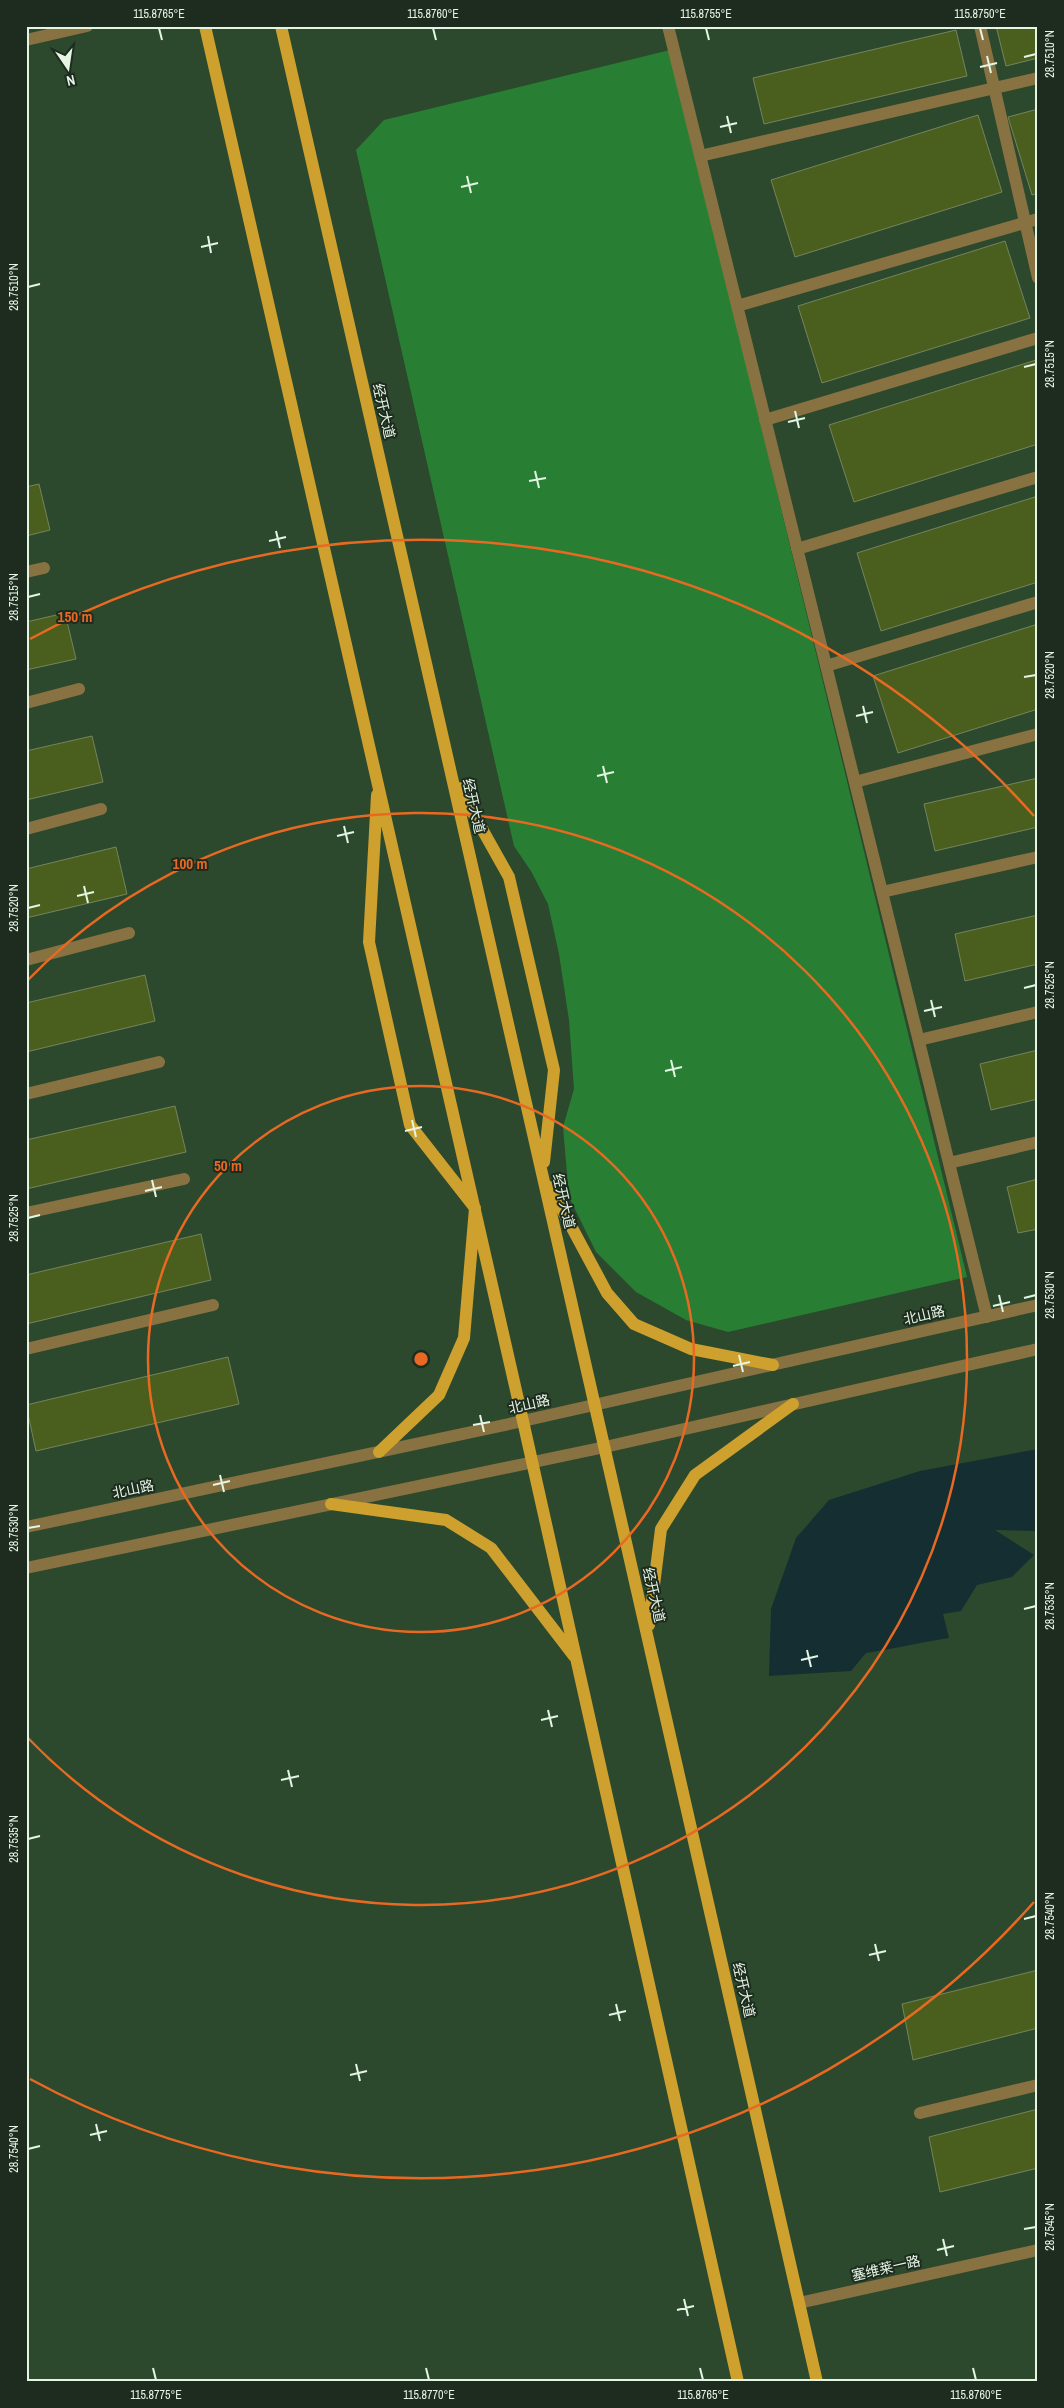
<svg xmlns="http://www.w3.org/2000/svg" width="1064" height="2408" font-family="'Archivo Narrow','Noto Sans SC',sans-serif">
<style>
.green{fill:#287f33}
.water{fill:#152e31}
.building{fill:#4a5f1d;stroke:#75845e}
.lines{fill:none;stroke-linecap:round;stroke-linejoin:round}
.minor{stroke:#887242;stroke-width:12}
.major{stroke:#cea02e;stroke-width:12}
.ticks{fill:none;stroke:#e4f5e4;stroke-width:2}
.ring{fill:none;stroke:#e86922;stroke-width:2.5}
.labels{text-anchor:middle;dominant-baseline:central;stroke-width:4;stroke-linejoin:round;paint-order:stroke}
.street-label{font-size:14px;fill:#e4f5e4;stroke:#1e2b1f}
.centre{fill:#e86922;stroke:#1e2b1f;stroke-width:2.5}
.ring-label{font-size:15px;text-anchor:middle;font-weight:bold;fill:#e86922;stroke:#1e2b1f;stroke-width:4;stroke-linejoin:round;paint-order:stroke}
.neatline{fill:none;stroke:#e4f5e4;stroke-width:2}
.ticks-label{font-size:12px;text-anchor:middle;fill:#e4f5e4}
</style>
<rect width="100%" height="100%" fill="#2c492d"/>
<path class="green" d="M670 50 967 1277 728 1332 686 1320 636 1292 596 1252 569 1197 563 1127 574 1089 569 1020 559 954 548 904 531 871 514 846 356 150 384 120Z"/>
<path class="water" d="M1038 1449V1531L995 1530 1034 1555 1012 1577 977 1585 961 1611 943 1614 949 1638C921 1642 894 1649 866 1653L851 1671 769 1676 771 1609 796 1538 829 1500 920 1471Z"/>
<path class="building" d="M996 26H1038V58L1006 66Z
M956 30 967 76 764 124 753 78Z
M1038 109V193L1032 195 1008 117Z
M978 115 1002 192 795 257 771 180Z
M1005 241 1030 318 822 383 798 306Z
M1036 360 1038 366V444L854 502 829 425Z
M39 484 50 530 26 536V487Z
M1038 496V582L881 631 857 553Z
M65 613 76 659 26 670V622Z
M1038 624V709L898 753 873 676Z
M92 736 103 782 26 800V751Z
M1038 778V827L935 851 924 804Z
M116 847 127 894 26 918V869Z
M1038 915V964L965 981 955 934Z
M145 975 155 1021 26 1052V1003Z
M1038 1050V1099L991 1110 980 1064Z
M175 1106 186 1152 26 1189V1140Z
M1038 1179V1229L1018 1233 1007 1187Z
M201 1234 211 1280 26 1324V1275Z
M228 1357 239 1404 36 1451 26 1405Z
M1038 1970V2028L913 2060 902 2004Z
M1038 2109V2168L940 2192 929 2137Z"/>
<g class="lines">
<path class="minor" d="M668 26 987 1317
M980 26 1038 278
M26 40 87 26
M700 156 1038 78
M737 306 1038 219
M765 420 1038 338
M797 549 1038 477
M26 572 44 568
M826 666 1038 602
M26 703 79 689
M855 782 1038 734
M26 829 101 809
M882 892 1038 857
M26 960 129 933
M919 1040 1038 1012
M26 1094 159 1062
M949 1163 1038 1142
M26 1213 184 1179
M26 1349 213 1305
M26 1527 523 1421 1038 1305
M26 1568 605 1447 1038 1349
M920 2113 1038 2085
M799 2303 1038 2250"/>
<path class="major" d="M205 26 523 1421 738 2382
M281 26 817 2382
M459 788 509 877 554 1070 544 1162
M377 795 369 942 410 1125 475 1208 464 1338 439 1395 379 1452
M550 1187 607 1293 634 1324 691 1349 773 1365
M331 1504 446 1520 491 1548 574 1656
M649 1625 661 1529 695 1475 793 1404"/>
</g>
<path class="ticks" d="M159 28 162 40M433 28 436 40M706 28 709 40M980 28 983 40M987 56 991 73M1024 57 1036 54M980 67 997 63M727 116 731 133M720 127 737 123M467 176 471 193M461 187 478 183M208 236 211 253M201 247 218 243M28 287 40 284M1024 367 1036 364M795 411 799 428M788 422 805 418M535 471 539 488M529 481 546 478M276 531 280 548M269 541 286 537M28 597 40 594M1024 677 1036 675M863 706 867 723M856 716 873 712M603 766 607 783M597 776 614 772M344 826 348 843M337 836 354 832M84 886 88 903M77 896 94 892M28 908 40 905M1024 988 1036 985M931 1000 935 1017M924 1011 942 1007M671 1060 675 1077M665 1071 682 1067M412 1120 416 1137M405 1131 422 1127M152 1180 156 1197M145 1191 162 1187M28 1218 40 1215M999 1295 1003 1312M1024 1298 1036 1295M993 1306 1010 1302M739 1355 743 1372M733 1366 750 1362M480 1415 484 1432M473 1425 490 1422M220 1475 224 1492M213 1485 230 1481M28 1528 40 1526M1024 1609 1036 1606M807 1650 811 1667M801 1660 818 1656M548 1710 552 1727M541 1720 558 1716M288 1770 292 1787M281 1780 299 1776M28 1839 40 1836M1024 1919 1036 1916M875 1944 879 1961M869 1955 886 1951M616 2004 620 2021M609 2015 626 2011M356 2064 360 2081M350 2075 367 2071M96 2124 100 2141M90 2135 107 2131M28 2149 40 2146M1024 2229 1036 2227M943 2239 947 2256M937 2250 954 2246M684 2299 688 2316M677 2310 694 2306M153 2368 156 2380M426 2368 429 2380M700 2368 703 2380M973 2368 976 2380"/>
<g class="ring">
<circle cx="421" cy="1359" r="273"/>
<path d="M28 980A546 546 0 1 1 28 1738"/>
<path d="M1034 1902A819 819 0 0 1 30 2079M30 639A819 819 0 0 1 1034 816"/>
</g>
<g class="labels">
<g class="street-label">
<text transform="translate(384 411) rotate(77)">经开大道</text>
<text transform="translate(474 806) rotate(77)">经开大道</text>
<text transform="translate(564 1201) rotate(77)">经开大道</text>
<text transform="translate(924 1315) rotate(-13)">北山路</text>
<text transform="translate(529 1404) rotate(-13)">北山路</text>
<text transform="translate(133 1489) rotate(-12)">北山路</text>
<text transform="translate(654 1595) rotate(77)">经开大道</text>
<text transform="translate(744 1990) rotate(77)">经开大道</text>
<text transform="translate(886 2268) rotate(-13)">塞维莱一路</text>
</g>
</g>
<circle cx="421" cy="1359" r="8" class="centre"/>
<g class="ring-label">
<text x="75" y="622">150 m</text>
<text x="190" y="869">100 m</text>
<text x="228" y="1171">50 m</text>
</g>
<rect width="1064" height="2408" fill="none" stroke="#1e2b1f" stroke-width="55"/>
<g transform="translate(68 68) rotate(167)" stroke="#1e2b1f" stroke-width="4" paint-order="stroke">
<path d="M0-4L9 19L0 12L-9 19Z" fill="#e4f5e4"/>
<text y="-8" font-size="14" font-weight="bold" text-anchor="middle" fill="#e4f5e4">N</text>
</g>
<rect x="28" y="28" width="1008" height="2352" class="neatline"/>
<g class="ticks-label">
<text x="159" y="18">115.8765°E</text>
<text x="433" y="18">115.8760°E</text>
<text x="706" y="18">115.8755°E</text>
<text x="980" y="18">115.8750°E</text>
<text transform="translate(1050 54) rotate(-90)" y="4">28.7510°N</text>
<text transform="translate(14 287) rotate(-90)" y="4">28.7510°N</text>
<text transform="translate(1050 364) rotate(-90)" y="4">28.7515°N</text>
<text transform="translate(14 597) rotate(-90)" y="4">28.7515°N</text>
<text transform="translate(1050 675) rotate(-90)" y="4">28.7520°N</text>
<text transform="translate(14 908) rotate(-90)" y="4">28.7520°N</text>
<text transform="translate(1050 985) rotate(-90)" y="4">28.7525°N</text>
<text transform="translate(14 1218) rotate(-90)" y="4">28.7525°N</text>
<text transform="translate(1050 1295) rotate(-90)" y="4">28.7530°N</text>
<text transform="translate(14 1528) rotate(-90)" y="4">28.7530°N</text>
<text transform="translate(1050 1606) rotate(-90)" y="4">28.7535°N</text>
<text transform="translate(14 1839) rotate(-90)" y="4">28.7535°N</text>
<text transform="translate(1050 1916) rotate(-90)" y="4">28.7540°N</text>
<text transform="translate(14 2149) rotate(-90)" y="4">28.7540°N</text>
<text transform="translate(1050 2227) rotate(-90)" y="4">28.7545°N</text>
<text x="156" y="2399">115.8775°E</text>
<text x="429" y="2399">115.8770°E</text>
<text x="703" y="2399">115.8765°E</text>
<text x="976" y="2399">115.8760°E</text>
</g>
</svg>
